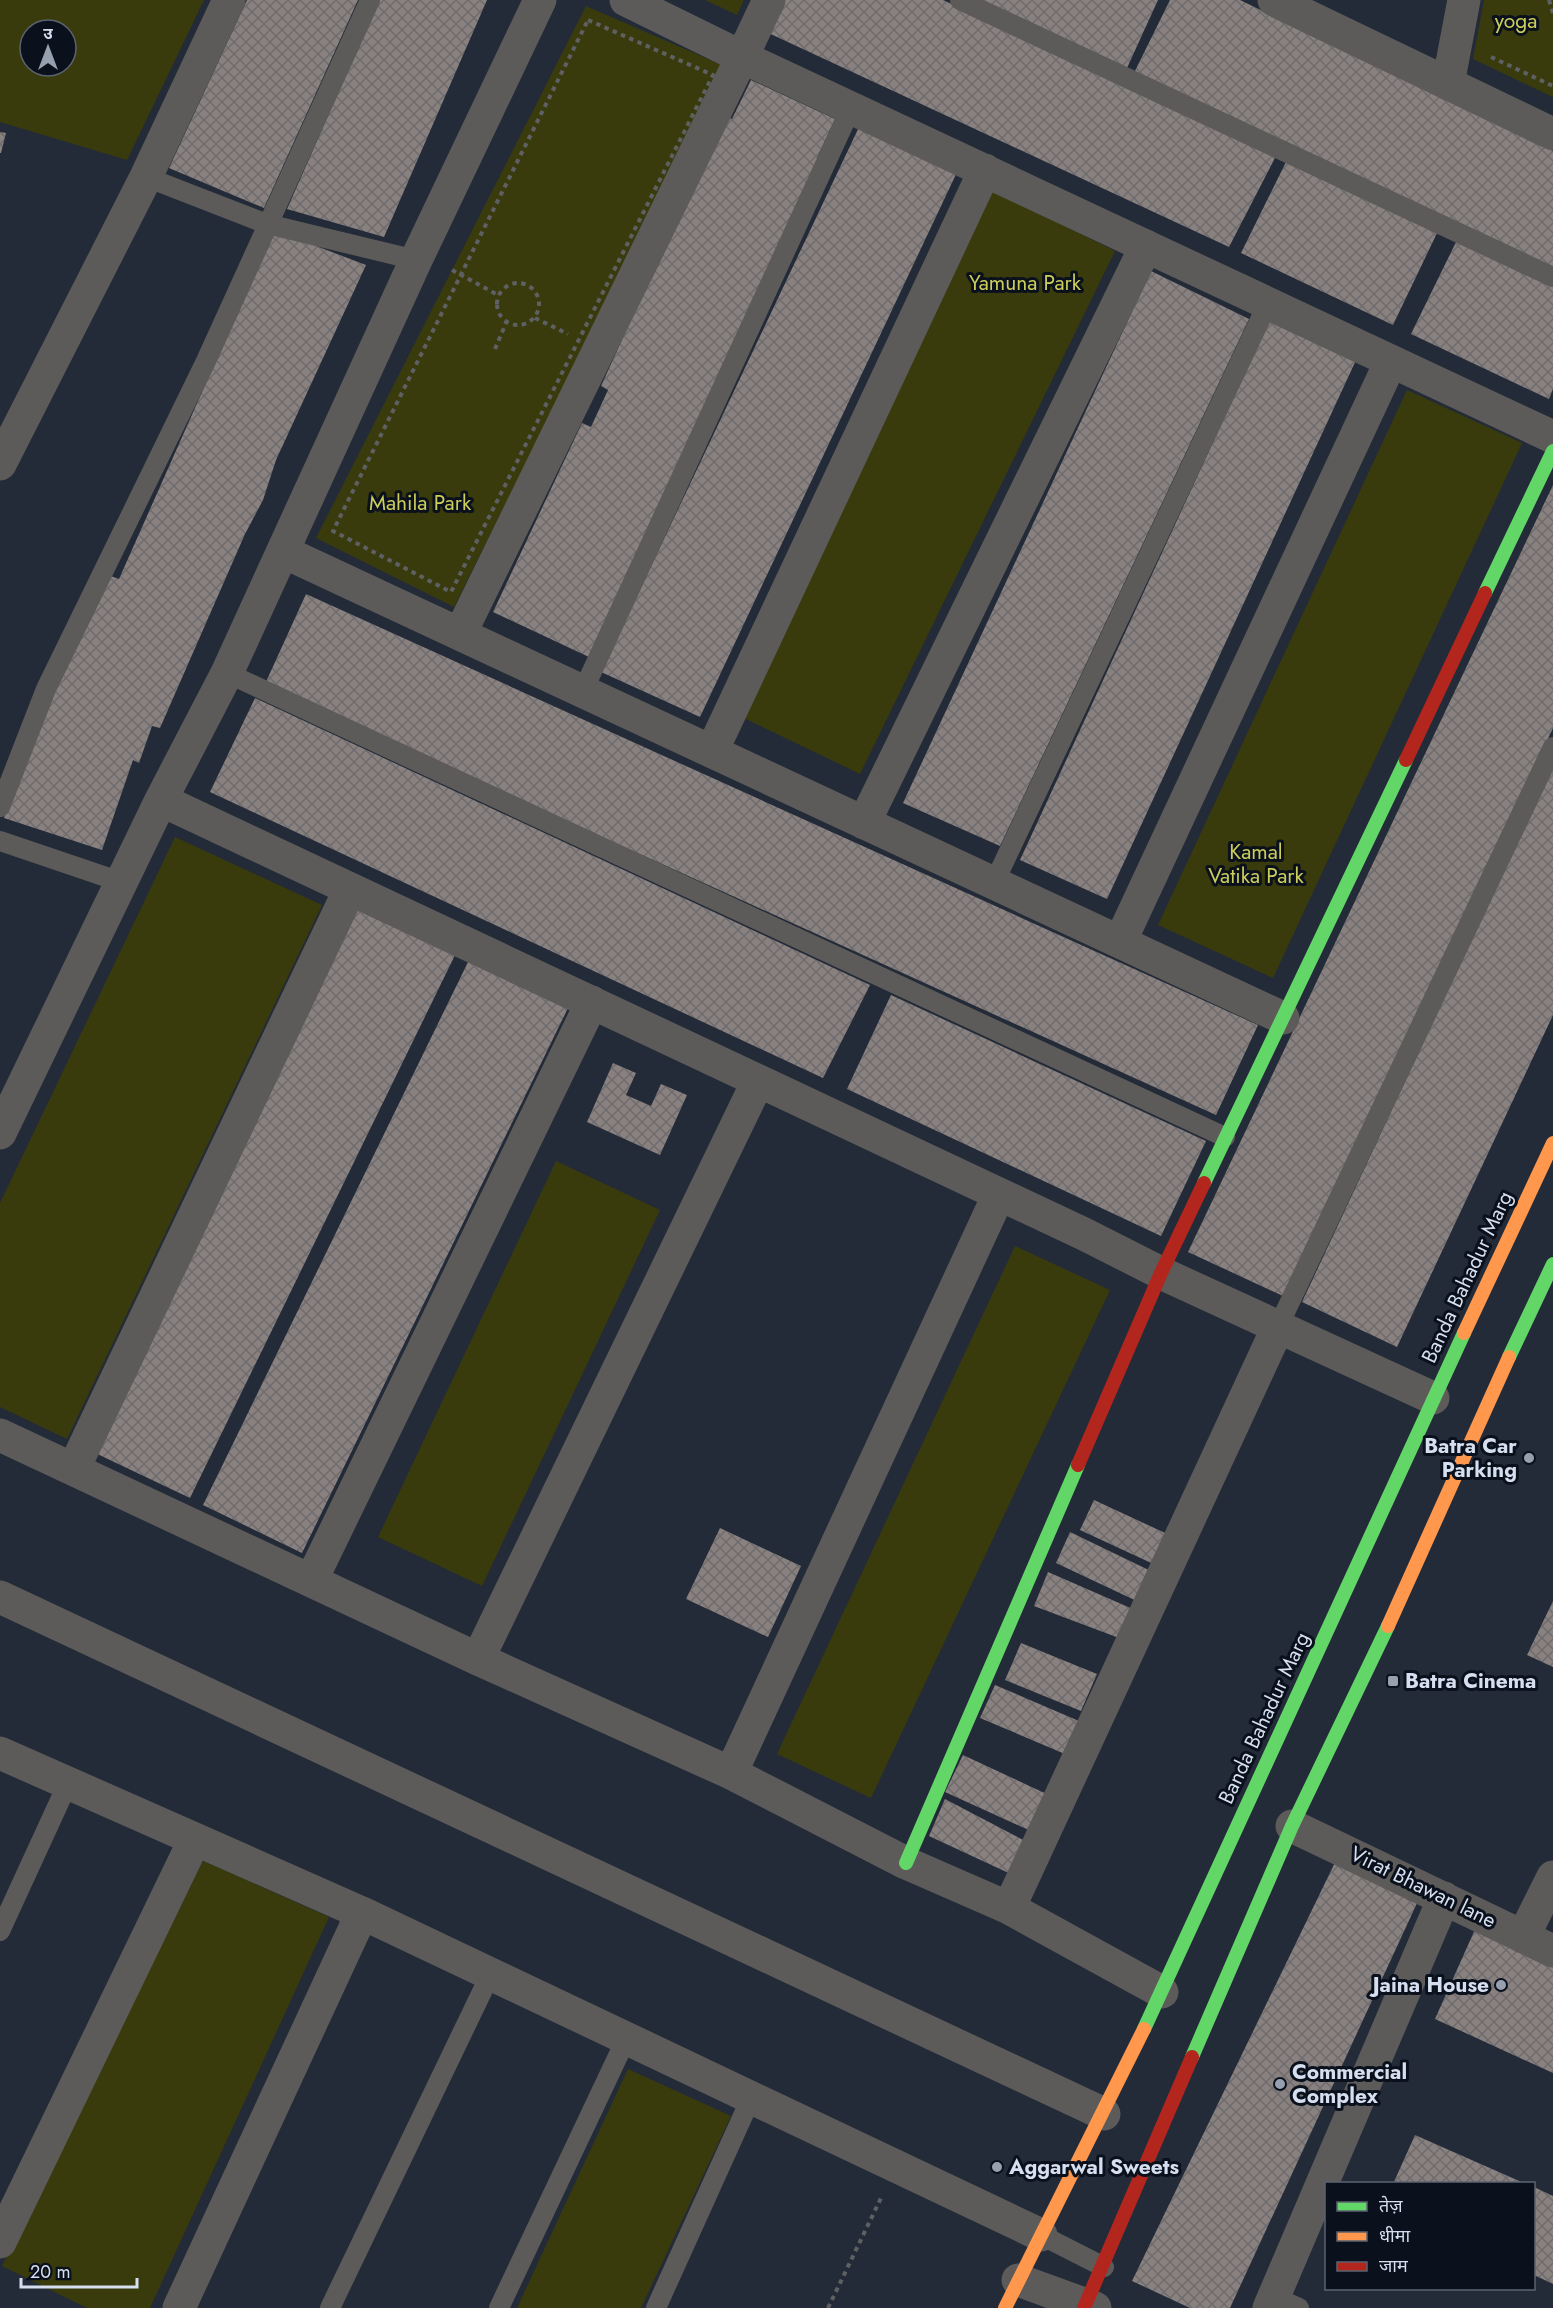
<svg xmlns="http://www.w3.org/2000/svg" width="1553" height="2308" font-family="Jost,'Noto Sans Devanagari',sans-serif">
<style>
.green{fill:#393b0d;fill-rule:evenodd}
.building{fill:url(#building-cross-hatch)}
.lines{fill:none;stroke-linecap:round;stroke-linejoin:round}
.path{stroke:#5e6063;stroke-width:4;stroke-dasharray:4.5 4.5;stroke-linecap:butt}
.lane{stroke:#5c5b59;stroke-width:20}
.street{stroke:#5c5b59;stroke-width:33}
.fast{stroke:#63d668;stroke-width:14}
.slow{stroke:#ff974d;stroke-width:14}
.jam{stroke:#b3261e;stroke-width:14}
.poi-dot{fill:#97a0af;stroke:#0b111c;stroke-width:2}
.labels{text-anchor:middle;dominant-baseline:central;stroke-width:6;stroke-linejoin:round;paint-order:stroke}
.park-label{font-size:21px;fill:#cbce5b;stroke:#0b111c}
.street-label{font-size:21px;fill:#d5dfef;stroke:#0b111c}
.poi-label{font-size:21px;font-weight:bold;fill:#d5dfef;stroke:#0b111c;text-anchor:start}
</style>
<defs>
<pattern id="building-cross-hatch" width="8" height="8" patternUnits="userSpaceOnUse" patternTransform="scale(1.5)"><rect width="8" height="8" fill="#898180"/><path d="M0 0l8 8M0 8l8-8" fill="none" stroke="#6f6b6c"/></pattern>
</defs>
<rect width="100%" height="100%" fill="#232b38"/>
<path class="green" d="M0 0H204L127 160 0 122ZM30 30H66V66H30Z
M705 0H744L737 15Z
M1484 0H1553V97L1473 59Z
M586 6 724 66 454 607 316 538Z
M993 191 1115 251 860 774 744 718Z
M1407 390 1522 443 1273 978 1158 925Z
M175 837 322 905 67 1439 0 1407V1203Z
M556 1161 660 1210 482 1586 378 1537Z
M1015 1246 1110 1290 871 1798 777 1754Z
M203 1861 329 1917 150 2308H87L2 2266Z
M628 2069 731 2116 641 2308H517Z"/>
<path class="building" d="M247 0H358L264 208 169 168Z
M379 0H487L384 237 287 209Z
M777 0H943L1276 156 1229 247 762 30Z
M980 0H1158L1127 68Z
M1170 0H1240L1553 151V267L1133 75Z
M751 80 835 119 817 158 822 161 589 657 493 612 582 423 591 427 608 390 601 386 724 115 732 119Z
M860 125 958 170 700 717 601 672Z
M0 132 6 133 1 153H0Z
M1287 160 1438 231 1393 325 1241 253Z
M274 230 366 265 276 460 263 500 245 534 160 728 152 726 139 763 133 760 102 850 4 818 37 732 108 575 119 579Z
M1457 240 1553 285V389L1549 399 1411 334Z
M1151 271 1249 319 1000 846 903 803Z
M1270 319 1357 358 1107 899 1020 860Z
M1553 485V728L1283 1296 1188 1252Z
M306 594 1258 1025 1216 1115 265 684Z
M255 698 870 985 823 1078 210 792Z
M1553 765V1015L1397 1347 1302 1302Z
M358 903 457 951 190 1498 91 1451Z
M470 958 569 1006 302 1553 203 1505Z
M891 995 1206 1141 1161 1236 847 1089Z
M613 1063 636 1073 626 1095 651 1106 661 1084 687 1095 660 1155 587 1122Z
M1094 1500 1176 1538 1162 1568 1080 1530Z
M720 1528 801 1566 768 1637 686 1599Z
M1070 1532 1157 1574 1143 1604 1056 1563Z
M1048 1572 1142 1613 1127 1641 1034 1606Z
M1553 1601V1667L1527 1655Z
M1021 1643 1097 1674 1081 1711 1005 1680Z
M995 1685 1086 1724 1072 1757 980 1718Z
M963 1755 1051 1796 1033 1832 945 1792Z
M945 1799 1031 1844 1015 1876 929 1836Z
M1342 1848 1424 1888 1230 2308H1190L1132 2281Z
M1481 1916 1553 1952V2073L1435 2019Z
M1415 2135 1526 2184H1393Z
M1534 2187 1553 2196V2284L1534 2275Z"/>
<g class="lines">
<path class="path" d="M1549 0 1553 13
M588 20 713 75 451 592 333 531Z
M1491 57 1553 86
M452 270 498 295
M497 304a21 21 0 1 1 42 0a21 21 0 1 1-42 0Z
M535 318 568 334
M495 349 506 323
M828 2308 881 2198"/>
<path class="lane" d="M960 0 1553 277
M146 177 267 224 416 260
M227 673 1225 1137
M583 691 851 108
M0 807 46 689 206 361 370 0
M0 841 124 883
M994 883 1268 303
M1278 1327 1553 747
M0 1931 68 1783
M1041 2235 1104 2267
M1274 2297 1299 2308
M330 2308 491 1973
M499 2308 627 2037
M656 2308 751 2098"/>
<path class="street" d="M769 0 742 57 1553 437
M1274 0 1553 134
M1448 84 1464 0
M0 464 146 177 229 0
M284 552 1283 1018
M460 634 742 57 626 0
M712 751 985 170
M161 800 1084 1234 1161 1273 1433 1398
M864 823 1146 246
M1120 942 1391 361
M0 1133 161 800 227 673 416 260 540 0
M0 1435 478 1659 731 1773 906 1863 1009 1908 1162 1992
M74 1468 350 889
M311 1581 592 1002
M0 1597 1104 2114
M478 1659 758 1081
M0 1753 362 1913 1041 2235
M731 1773 999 1194
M1292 1826 1553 1951
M1009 1908 1278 1327
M1523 1937 1553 1877
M0 2242 195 1839
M1018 2280 1095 2308
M179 2308 362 1913
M1269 2308 1444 1898"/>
<path class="fast" d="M1485 593 1553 451
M1204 1183 1406 760
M1509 1357 1553 1264
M906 1863 1078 1465
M1144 2029 1464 1333
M1192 2057 1292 1826 1388 1626"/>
<path class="slow" d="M1464 1333 1553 1143
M1388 1626 1509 1357
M1005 2308 1144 2029"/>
<path class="jam" d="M1406 760 1485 593
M1078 1465 1161 1273 1204 1183
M1084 2308 1192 2057"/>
</g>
<g class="poi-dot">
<circle cx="1529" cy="1458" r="6"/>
<rect x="1387" y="1675" width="12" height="12" rx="3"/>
<circle cx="1501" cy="1985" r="6"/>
<circle cx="1280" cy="2084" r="6"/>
<circle cx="997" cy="2167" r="6"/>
</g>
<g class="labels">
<g class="park-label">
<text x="1516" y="21">yoga</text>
<text x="1025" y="283">Yamuna Park</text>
<text x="420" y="503">Mahila Park</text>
<text x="1256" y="852">Kamal<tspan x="1256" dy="24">Vatika Park</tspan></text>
</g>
<g class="street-label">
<text transform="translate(1467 1277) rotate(-65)">Banda Bahadur Marg</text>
<text transform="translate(1264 1718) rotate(-65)">Banda Bahadur Marg</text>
<text transform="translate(1423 1887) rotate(26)">Virat Bhawan lane</text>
</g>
<g class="poi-label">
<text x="1517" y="1446" text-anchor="end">Batra Car<tspan x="1517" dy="24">Parking</tspan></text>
<text x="1405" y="1681">Batra Cinema</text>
<text x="1489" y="1985" text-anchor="end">Jaina House</text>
<text x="1292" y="2072">Commercial<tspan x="1292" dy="24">Complex</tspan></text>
<text x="1009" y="2167">Aggarwal Sweets</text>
</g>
</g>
<rect x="1325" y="2182" width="210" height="108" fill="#0b111c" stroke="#5c6370" stroke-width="1.5"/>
<rect x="1337" y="2202" width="30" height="9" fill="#63d668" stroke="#5c6370" stroke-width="1.5"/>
<text x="1379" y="2212" font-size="18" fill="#d5dfef">तेज़</text>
<rect x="1337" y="2232" width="30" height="9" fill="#ff974d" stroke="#5c6370" stroke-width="1.5"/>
<text x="1379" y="2242" font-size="18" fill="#d5dfef">धीमा</text>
<rect x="1337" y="2262" width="30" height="9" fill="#b3261e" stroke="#5c6370" stroke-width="1.5"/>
<text x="1379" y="2272" font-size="18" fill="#d5dfef">जाम</text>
<g transform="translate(48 48)"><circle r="28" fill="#0b111c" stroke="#5c6370" stroke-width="1.5"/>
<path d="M0-4.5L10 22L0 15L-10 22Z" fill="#97a0af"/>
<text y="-9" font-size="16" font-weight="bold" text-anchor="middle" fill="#d5dfef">उ</text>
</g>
<path d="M21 2278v9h116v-9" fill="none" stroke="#d5dfef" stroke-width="3"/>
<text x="30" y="2278" font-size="18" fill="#d5dfef" stroke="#0b111c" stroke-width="4.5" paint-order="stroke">20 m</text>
</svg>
